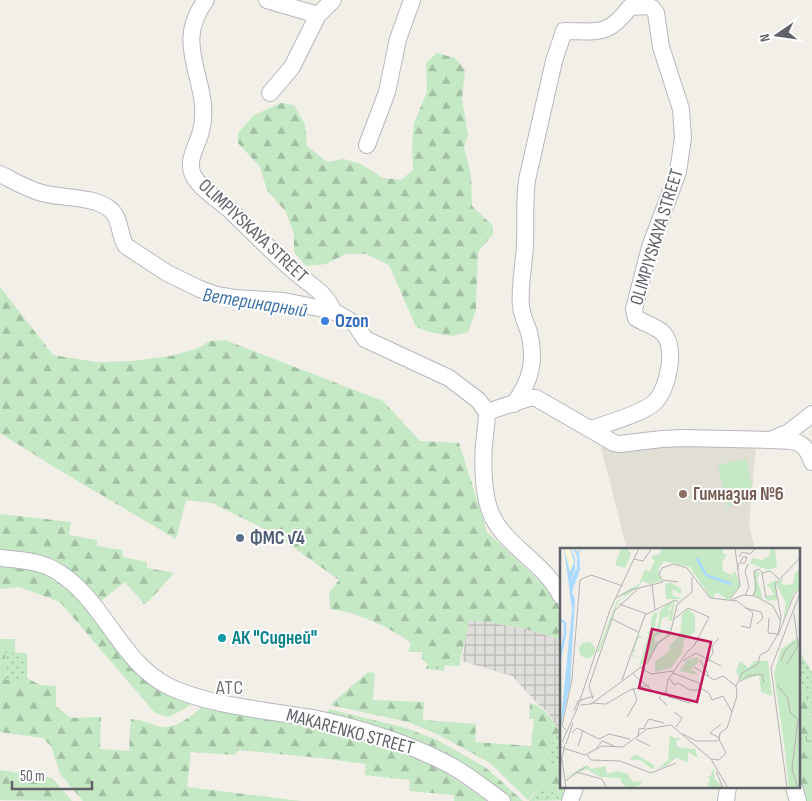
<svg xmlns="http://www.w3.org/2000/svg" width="812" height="801" font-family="'Sofia Sans Condensed',sans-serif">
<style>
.industrial{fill:url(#industrial-grid)}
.education{fill:#e1ded6}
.green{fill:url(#green-dots)}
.forest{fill:url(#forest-firs)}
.wetland{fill:url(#wetland-marsh)}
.pitch{fill:#c5e8c5}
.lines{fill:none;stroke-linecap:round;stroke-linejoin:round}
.minor-casing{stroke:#b5b8bc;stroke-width:18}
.minor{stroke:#fff;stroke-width:16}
.shop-dot{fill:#3f7fe0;stroke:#fff;stroke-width:2}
.education-dot{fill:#8d6e63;stroke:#fff;stroke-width:2}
.service-dot{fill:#5c6f8a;stroke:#fff;stroke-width:2}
.culture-dot{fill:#0f9aa8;stroke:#fff;stroke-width:2}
.labels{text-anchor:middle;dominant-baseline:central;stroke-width:4;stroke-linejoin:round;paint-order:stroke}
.street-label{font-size:19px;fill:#5f6368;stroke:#fff}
.shop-label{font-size:19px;font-weight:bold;fill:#366cbe;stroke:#fff;text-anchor:start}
.education-label{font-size:19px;font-weight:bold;fill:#785e54;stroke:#fff;text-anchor:start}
.service-label{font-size:19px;font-weight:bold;fill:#4e5e75;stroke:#fff;text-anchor:start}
.culture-label{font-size:19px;font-weight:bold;fill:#0d838f;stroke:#fff;text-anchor:start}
.water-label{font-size:20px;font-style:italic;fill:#4174aa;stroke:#fff}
.neighbourhood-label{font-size:20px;letter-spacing:1px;fill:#70757a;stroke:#fff}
.inset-river{fill:none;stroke:#aadaff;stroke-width:2.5}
.inset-road{fill:none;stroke:#b3b3b1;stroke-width:1}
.view{fill:#c2185b;fill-opacity:0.15;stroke:#c2185b;stroke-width:2.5}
.inset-edge{fill:none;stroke:#5f6368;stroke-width:2.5}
</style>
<defs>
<pattern id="industrial-grid" width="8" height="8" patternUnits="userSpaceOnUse" patternTransform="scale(1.25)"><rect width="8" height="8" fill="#e0deda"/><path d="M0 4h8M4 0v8" fill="none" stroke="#b9b8b5"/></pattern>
<pattern id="green-dots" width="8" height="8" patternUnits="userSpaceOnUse" patternTransform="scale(1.25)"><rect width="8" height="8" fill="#c5e8c5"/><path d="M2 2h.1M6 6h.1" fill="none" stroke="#a3c0a4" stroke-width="1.8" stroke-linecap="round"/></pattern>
<pattern id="forest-firs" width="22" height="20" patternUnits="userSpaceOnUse" patternTransform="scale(1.25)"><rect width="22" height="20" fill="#c5e8c5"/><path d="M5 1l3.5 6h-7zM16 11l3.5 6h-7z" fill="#a3c0a4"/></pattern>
<pattern id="wetland-marsh" width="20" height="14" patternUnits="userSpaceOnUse" patternTransform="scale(1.25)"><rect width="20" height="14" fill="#c5e8c5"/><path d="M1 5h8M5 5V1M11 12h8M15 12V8" fill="none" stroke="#a3c0a4"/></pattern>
</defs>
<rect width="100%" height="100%" fill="#f1efe8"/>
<path class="industrial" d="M468 621 489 622 531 630 559 639 561 643V733L548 713 539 705 512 676 462 661Z"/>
<path class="education" d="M702 442 756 447 749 525 755 550H627L601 447 642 448Z"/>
<path class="green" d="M798 649 812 672V720L803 691 798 692Z
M5 652 27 653V680H6Z
M427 664 445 665 444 671 426 669Z
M561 731V763L553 764 547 758 551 745Z
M539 787 551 791 566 800 529 801Z"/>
<path class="forest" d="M437 53 455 58 465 70 462 99 468 135 464 147 471 175 472 206 493 226V234L478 252 476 310 468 332 452 336 430 332 416 327 389 265 366 254H346L326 264 306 266 294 252V234L286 212 267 190 260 167 238 143V133L254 115 281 103 294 105 305 125 307 146 327 162 344 159 361 164 383 178 401 180 413 170 412 144 414 123 427 92 426 63Z
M0 287 53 355 96 362 132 361 170 356 196 349 210 341 225 340 383 401 420 441 459 443 487 532 551 592 561 609V643L559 639C529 629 500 622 469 621L459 666 427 664 422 659V652H408L411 643C387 626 360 613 330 609L329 593 339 580 275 534 212 503 186 500 176 539 59 470 0 433Z
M0 514 71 522 69 535 97 540V546L122 550 123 557 147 562V568L174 573 150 600 144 604 125 582 98 603 85 588 0 552Z
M0 564C10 565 21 565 31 568 88 584 107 649 150 684 161 693 179 697 193 702L185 709 168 717 155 713 60 602 19 587 0 589Z
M0 639H15V653H5L6 680H26L27 678 40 685 56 686V706L70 718 101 717 100 749 129 751 131 719C141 720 148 723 158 726 175 731 189 717 201 708L320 729 420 759 442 770 487 801H454V795L409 791 410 780 365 775 366 764 320 758 239 750 234 755 191 752 187 787 301 801H83L60 774 51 746 43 738 0 732Z
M368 672 375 673 373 700 424 702 423 720 476 724 475 742 531 746 534 719H529L530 703C546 708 551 718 560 732L551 745 548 758 553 764 561 763V787L571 790 566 800 551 791 539 787 528 800 490 763 439 735 408 722 330 705Z
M803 691 812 720V801H798V693Z
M329 709 406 728 437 740 485 767 523 801H508L326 714Z
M0 770 52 778 72 801 0 800Z"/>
<path class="wetland" d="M812 731V767L805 736Z"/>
<path class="pitch" d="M746 459 755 500 727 507 718 465Z"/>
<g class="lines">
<g class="minor-casing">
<path id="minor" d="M206 0C180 35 195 59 202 97 204 109 204 120 201 131 198 145 186 160 193 175 201 190 219 200 231 211 252 231 272 252 294 271 308 284 327 293 333 311
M267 0 318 15
M270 93 292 67 318 15 333 0
M367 145 387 92 398 39 412 0
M0 174C14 181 27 189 42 193 63 199 95 195 112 211 121 220 119 236 126 246L167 273 200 289 216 295 235 298 284 301 333 311 355 324 365 339 449 378 478 400 487 412 529 398H536L614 443 619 444 662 439 683 438 770 440 789 432 812 414
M514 404C531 380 536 362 529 332 526 324 522 315 521 307 519 287 524 265 525 245 526 223 524 202 527 180L554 61 564 31C599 31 607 37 630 7L647 6 652 8 656 13 661 47 681 109 683 138 678 172 650 247 634 309 636 318C644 323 657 327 663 333 677 348 668 389 655 402 642 414 608 423 591 429
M487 412C487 420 486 427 485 435 482 458 482 497 493 518 509 548 545 564 561 596
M772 440C795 442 804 438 812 462
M0 558C20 560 41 561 58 572 105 601 120 663 170 687 208 705 264 710 306 717 350 725 406 742 446 763 466 773 484 788 502 801
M794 787 798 801
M570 801 575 787
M726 801 728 787"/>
</g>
<use href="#minor" class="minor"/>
</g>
<circle class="shop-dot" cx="325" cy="321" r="5"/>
<circle class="education-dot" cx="683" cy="494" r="5"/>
<circle class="service-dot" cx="240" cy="538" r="5"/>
<circle class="culture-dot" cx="222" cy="638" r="5"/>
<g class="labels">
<g class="street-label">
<text transform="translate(253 231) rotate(43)">OLIMPIYSKAYA STREET</text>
<text transform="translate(657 237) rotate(-73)">OLIMPIYSKAYA STREET</text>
<text transform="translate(350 732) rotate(15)">MAKARENKO STREET</text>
</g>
<g class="shop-label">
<text x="335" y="321">Ozon</text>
</g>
<g class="education-label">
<text x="693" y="494">Гимназия №6</text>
</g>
<g class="service-label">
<text x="250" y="538">ФМС √4</text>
</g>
<g class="culture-label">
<text x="232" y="638">АК "Сидней"</text>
</g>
<g class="water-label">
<text transform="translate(255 303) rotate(9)">Ветеринарный</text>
</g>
<g class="neighbourhood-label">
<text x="230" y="688">АТС</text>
</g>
</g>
<g transform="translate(560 548)">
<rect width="240" height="240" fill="#f1efe8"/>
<path d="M61 0H67L71 6 65 20 55 17ZM237 90 240 94V196L224 195 214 126 221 101ZM19 102a8 8 0 1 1 16 0a8 8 0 1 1-16 0ZM180 113 189 120 194 113H208L212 148 201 144 199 127 181 133 176 123Z" fill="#c5e8c5"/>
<path d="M102 0H163V6H167L162 15 163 23 172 27 175 23 180 37 168 52 158 45 154 46V50L150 49 130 19 104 13 98 21 101 33 90 36 82 33 79 38 58 54 39 104H37L57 53 65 48 61 46 79 36 85 21 89 24 95 13 92 10 94 7H99ZM210 0H215L217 19 208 22 190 15 192 10 202 12 209 8ZM240 21V40L233 46 223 73 226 55 216 36 224 29 221 35 224 37 233 36 235 25ZM195 22 200 25 197 31 203 51 207 53 205 48 214 47 210 39 205 38 216 32 217 52 207 53 194 47ZM110 34 121 41V46L112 41 113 48 125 51H106L105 36ZM115 52 112 73 108 72 110 64 107 69 102 70 100 82 104 84 95 89V95L106 88 110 77 109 87 100 93 88 112 79 118 88 90H78L73 107 80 110 72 108 78 87 84 90 89 88 87 84 91 83V71L95 63 96 66 98 64 93 85H96L101 61 105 59V68V57L114 53 108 62 110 63ZM128 61 135 67V84L124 92 122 105 111 120 95 124V114L107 105 111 100 109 98 120 87 122 67ZM137 109 139 114 131 121 139 127 119 123 127 112ZM110 187 114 190H122L116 192 117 199 135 201 138 210 128 204V214L116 210 106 218 95 221H92L80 212H70L75 206 94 217V221L100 219 108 212ZM224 195 240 196V240H229ZM27 217 31 221 45 218 47 226 58 223 68 226 73 234 82 233 80 237 70 240 63 237 60 230 40 229 26 221 3 231ZM153 219 155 231 164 240H147L150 231 147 228H151Z" fill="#c5e8c5"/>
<path d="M4 0H10L14 14 10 25Z" fill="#fbf3d9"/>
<path d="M4 0 10 24 14 14 10 0 15 10V22L10 34 17 20V8L13 0 18 4 23 0 19 5 20 21 12 44 15 52 10 138 0 181 12 62Z" fill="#aadaff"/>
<path class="inset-river" d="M137 10 146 27 171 36M0 71 5 75V86L0 110"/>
<path class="inset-road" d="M179 9 182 4 190 6 196 0M240 10 215 36 221 69 218 87 234 47 240 41M74 11 83 13 92 0M178 22V18L183 9H187L185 15H181M103 32 118 34M92 36 95 62M185 47 189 39 185 23 188 16M193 47 196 41 194 23 199 21 202 25M56 50 71 42 103 34 99 26 102 20 114 16 127 20 150 50 177 53 193 65 190 80 181 78M206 50 202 25 210 23 219 31M170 51 180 38 175 0M171 52 183 47 195 48 213 58 220 72M59 56 87 66M185 60 201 64 203 70 197 76M209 70 208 85 218 86M52 71 78 84M113 72 128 60 149 69 134 98 127 104 108 132 106 143 109 149 130 155M140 112 149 128M123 113 136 105 161 118M221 113 225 103 235 93M227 116 238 98 234 65M145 117 153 105 152 98 159 90M134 119 154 132 163 128 176 138M81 120 91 126 113 123M72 125 91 141M110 131 114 137 118 135 130 142H140L139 135 113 125M62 132 85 67 115 52 119 54M179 134 188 128 202 126 204 135M217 137 228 150 230 165 238 171 232 221 238 240M140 140 149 145 152 152 163 148 172 164M106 143 99 150 107 157M33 151 29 138 55 62 77 42M31 155 46 156 70 142 89 137M20 157 31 156 88 114 98 95 110 87 117 57 132 44V29M14 163 18 153 34 148M114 164 122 170 116 179M67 169 77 152 73 140M84 179 89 171 104 175M6 182 2 178 12 131 20 32 31 27 63 38M12 185 17 180 39 191 49 186 70 191M123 186 136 193H158M78 189 79 181 86 180M76 191 90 198M159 193 160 185 167 180 177 148 176 138 182 125 198 116 200 107 208 103 218 86M2 194 17 161 50 62 79 0M6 196 13 175M18 198 23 182M0 199 25 207 42 198 63 199 87 181 111 177 151 211 168 240M36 201 42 193 54 198M27 207 31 212 60 213 91 225 116 215M2 211 6 240M151 211 159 212 166 205 158 189 150 185 161 176M1 214 5 197M156 223 163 240M16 224 42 231 47 240M5 233 25 219M227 240 211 120 240 45"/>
<path class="view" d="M92 81 151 94 137 154 79 140Z"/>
<rect width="240" height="240" class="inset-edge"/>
</g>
<g transform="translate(777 35) rotate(257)" stroke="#ffffff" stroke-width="4" paint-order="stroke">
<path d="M0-4L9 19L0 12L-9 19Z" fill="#5f6368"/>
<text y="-8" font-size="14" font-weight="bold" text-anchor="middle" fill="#5f6368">N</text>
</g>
<path d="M12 781v8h80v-8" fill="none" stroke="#5f6368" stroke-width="2.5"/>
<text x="20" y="781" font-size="15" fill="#5f6368" stroke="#ffffff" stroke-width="4" paint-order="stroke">50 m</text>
</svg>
